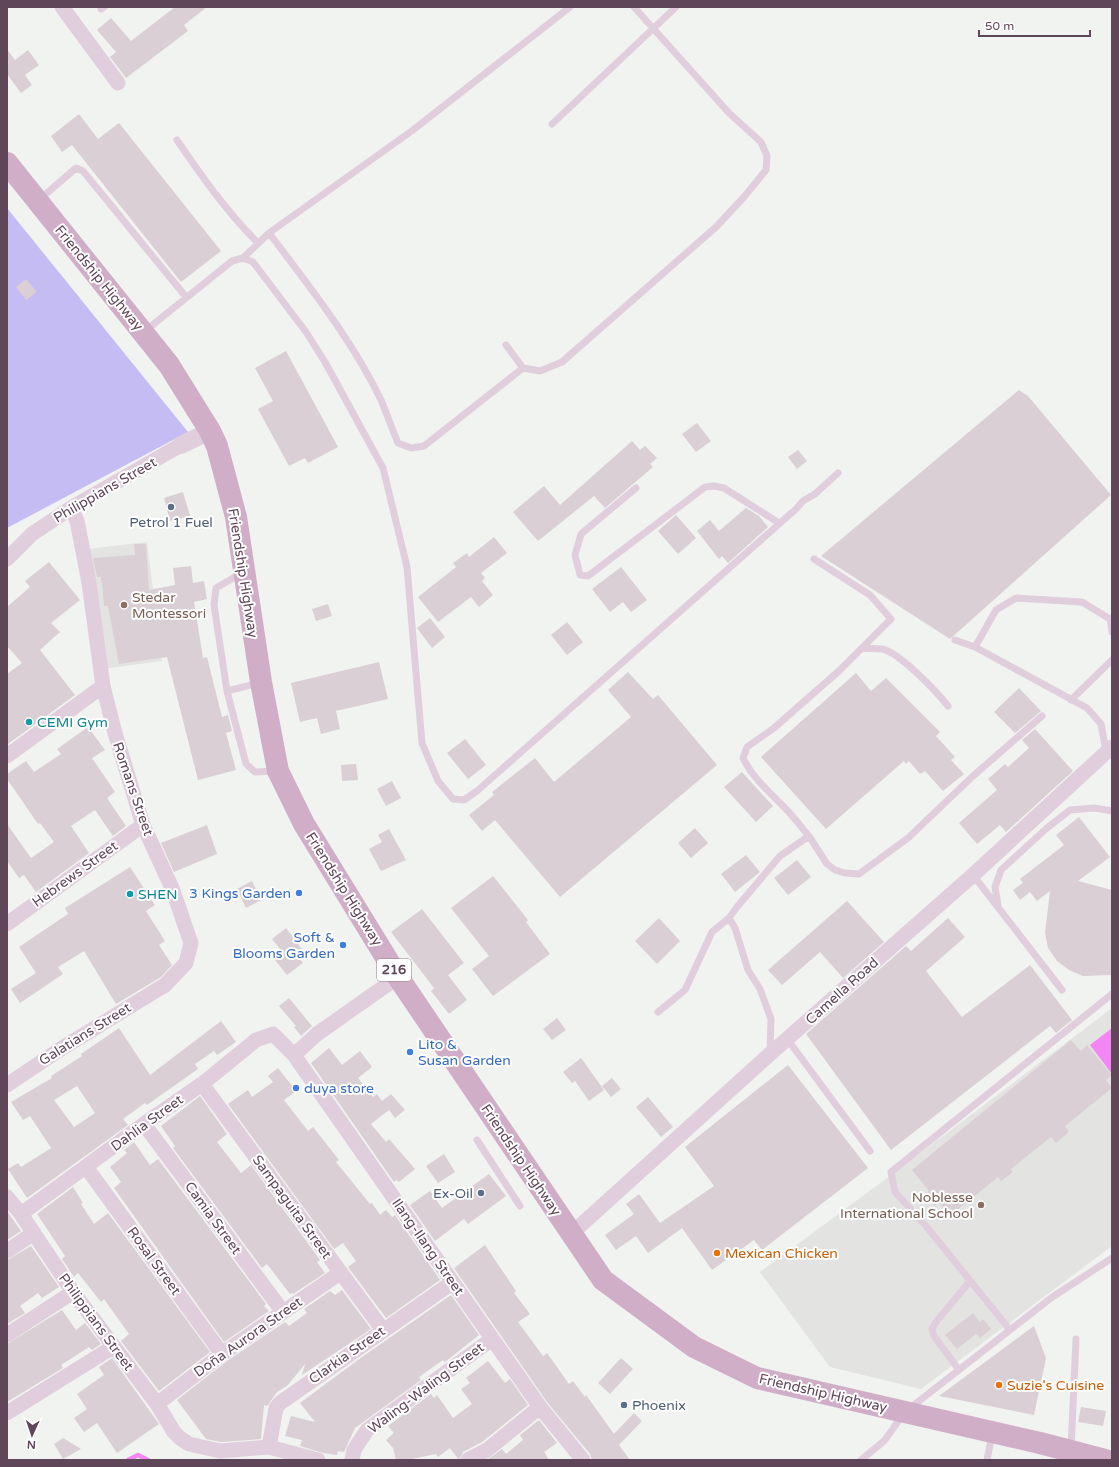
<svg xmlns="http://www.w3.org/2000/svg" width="1119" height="1467" font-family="'Varela Round',sans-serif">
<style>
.education{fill:#e3e4e1}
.green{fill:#c5bcf3}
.water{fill:#f385f4}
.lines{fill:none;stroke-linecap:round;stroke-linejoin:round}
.stream{stroke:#f385f4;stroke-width:4.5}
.building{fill:#d9cfd4;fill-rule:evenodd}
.service{stroke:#e1cedd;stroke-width:7}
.minor{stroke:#e1cedd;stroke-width:15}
.tertiary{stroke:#e1cedd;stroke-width:18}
.primary{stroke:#d1aec7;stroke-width:22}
.service-dot{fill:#5c6f8a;stroke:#fff;stroke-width:1.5}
.education-dot{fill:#8d6e63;stroke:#fff;stroke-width:1.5}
.culture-dot{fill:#0f9aa8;stroke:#fff;stroke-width:1.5}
.shop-dot{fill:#3f7fe0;stroke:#fff;stroke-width:1.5}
.food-dot{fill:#e8710a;stroke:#fff;stroke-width:1.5}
.labels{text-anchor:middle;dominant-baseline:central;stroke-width:4;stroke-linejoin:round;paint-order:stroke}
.shield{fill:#fff;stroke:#907e8b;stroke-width:1}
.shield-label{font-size:13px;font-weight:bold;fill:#604659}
.street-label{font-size:14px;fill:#604659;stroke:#fff}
.service-label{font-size:14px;fill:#4e5e75;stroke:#fff}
.education-label{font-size:14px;fill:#785e54;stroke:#fff;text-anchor:start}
.culture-label{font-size:14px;fill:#0d838f;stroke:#fff;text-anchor:start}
.shop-label{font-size:14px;fill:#366cbe;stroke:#fff;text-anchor:end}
.food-label{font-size:14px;fill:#c56008;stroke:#fff;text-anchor:start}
</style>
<rect width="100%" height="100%" fill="#f1f3f0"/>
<path class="education" d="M147 542 162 661 102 669 87 549Z
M1112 1008V1246L921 1389 830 1367 760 1272 906 1164Z"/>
<path class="green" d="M7 208 188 432 7 528Z"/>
<path class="water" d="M1112 1028V1074L1090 1045Z"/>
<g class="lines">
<path class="stream" d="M128 1460 138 1455 148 1460"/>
</g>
<path class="building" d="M175 7H207L184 25 188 31 126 78 110 57 116 52 97 30 111 18 131 41Z
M7 49 15 60 28 50 39 65 25 75 32 85 21 93 7 74Z
M79 114 98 139 119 123 221 251 181 282 72 145 62 152 51 136Z
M26 279 37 292 26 300 16 287Z
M286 351 338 447 308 463 305 458 289 466 258 409 273 401 255 368Z
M1019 390 1028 396 1111 495 950 639 821 556Z
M697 423 711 441 696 452 682 434Z
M632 441 640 450 645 446 657 458 650 464 653 467 605 508 594 496 538 541 513 512 544 486 560 505Z
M798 450 807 461 797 469 788 457Z
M183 492 190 516 170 521 164 498Z
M746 508 759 516 768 527 728 563 722 556 719 559 697 531 710 520 719 531Z
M676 515 696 538 678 554 658 531Z
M494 537 507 553 481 573 485 578 482 581 493 595 479 607 471 597 438 622 418 597 456 567 453 563 467 553 469 557Z
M134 544H146L149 590 175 585 173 568 191 566 193 583 204 581 207 599 194 602 203 658 207 657 222 717 228 715 232 731 226 733 236 770 198 780 167 657 119 664 108 606H104L102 581 101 583V577H97L93 558 135 555Z
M49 562 80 600 51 623 60 632 40 650 75 695 8 744 7 674 22 663 7 646V607L30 587 25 581Z
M621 567 647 600 631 612 623 602 610 612 592 589Z
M328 604 332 616 316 621 312 609Z
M430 618 445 637 432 648 417 628Z
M567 622 583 642 567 655 551 635Z
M379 662 388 699 336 711 340 729 321 734 317 718 300 722 291 683Z
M628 672 653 699 658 695 717 765 560 897 495 820 482 831 469 815 494 795 492 792 535 758 554 782 631 717 608 690Z
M856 673 871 691 886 678 940 732 936 736 955 757 951 760 964 774 943 791 925 771 920 774 909 761 906 764 904 761 826 829 761 757Z
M1019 688 1041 711 1015 733 994 712Z
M88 727 105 750 92 758 115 792 107 798 126 826 113 836 95 810 71 826 89 853 36 892 24 875 19 878 7 861V824L31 858 54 842 40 823 38 824 7 779V774L26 761 34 772 61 754 57 749Z
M1035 729 1073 771 1006 832 1000 825 977 844 959 823 997 790 988 779 1005 764 1008 767 1029 748 1022 740Z
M465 739 486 765 468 779 447 753Z
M356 764 358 780 342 781 341 765Z
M742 772 773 806 756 822 724 787Z
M392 781 401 798 386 806 377 789Z
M1079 817 1110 857 1078 881 1112 890V975L1083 976 1069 970 1057 961 1048 948 1045 933 1050 891 1037 901 1030 892 1020 900 1013 890 1023 883 1020 879 1064 845 1056 835Z
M207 825 217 854 174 872 161 843Z
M695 828 708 843 691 858 678 843Z
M389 829 406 860 381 871 369 849 382 842 378 835Z
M746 855 760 872 735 892 721 874Z
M797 860 811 877 788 895 774 878Z
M130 867 155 905 146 911 165 941 159 945 172 965 161 977 116 1004 84 951 58 967 63 974 20 1003 11 989 36 973 19 947 68 914 65 908Z
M493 876 528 920 526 922 550 954 493 996 472 969 489 956 451 908Z
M252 881 261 900 246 908 237 889Z
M847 901 884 942 843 978 820 952 782 985 768 970Z
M422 909 464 963 448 975 467 1000 449 1014 431 991 434 988 391 932Z
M659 918 680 941 657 964 635 941Z
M948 918 965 937 926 971 962 1017 1030 965 1072 1020 1056 1033 1050 1026 891 1150 806 1034 906 946 911 951Z
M286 928 304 952 298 957 303 963 287 975 275 960 284 954 272 939Z
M289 998 312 1026 301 1036 294 1027 296 1026 279 1006Z
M557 1018 566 1030 552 1040 543 1029Z
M221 1021 236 1042 217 1055 214 1051 195 1064 198 1069 147 1105 145 1103 123 1119 128 1125 27 1198 8 1169 18 1163 21 1167 51 1148 30 1116 23 1120 11 1102 52 1078 51 1076 82 1056 81 1054 119 1028 150 1075ZM77 1086 95 1113 74 1127 54 1100Z
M1071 1040 1081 1051 1087 1045 1112 1075 1106 1080 1112 1088 1065 1126 1069 1132 1056 1143 1051 1137 1011 1169 1013 1172 1001 1181 998 1177 950 1216 938 1202 934 1206 925 1194 929 1191 912 1170Z
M329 1048 342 1065 360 1051 372 1067 358 1078 373 1097 377 1094 382 1101 391 1094 405 1110 395 1118 389 1110 371 1124 386 1142 389 1139 415 1169 399 1182 396 1180 394 1182 311 1063Z
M581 1058 604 1090 589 1101 575 1081 572 1083 563 1072Z
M788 1065 868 1168 762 1250 754 1240 712 1270 682 1228 648 1253 636 1236 616 1250 605 1235 634 1214 626 1204 639 1194 660 1223 714 1186 685 1147Z
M278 1068 296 1091 284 1100 308 1131 313 1127 339 1160 336 1162 370 1204 372 1203 380 1215 386 1210 392 1217 395 1215 440 1280 386 1318 348 1267 356 1261 343 1243 334 1249 228 1104 248 1090 252 1097 273 1082 268 1076Z
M612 1078 621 1089 611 1097 602 1086Z
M200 1096 227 1134 217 1142 241 1173 251 1165 320 1260 317 1262 325 1273 293 1294 292 1293 290 1294 267 1264 262 1268 173 1148 175 1146 161 1126Z
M648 1097 673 1127 661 1137 636 1107Z
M134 1142 150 1165 158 1159 266 1304 264 1306 269 1311 224 1342 114 1188 121 1182 110 1167 127 1153 124 1150Z
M444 1154 455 1172 438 1183 426 1166Z
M489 1174 506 1196 468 1224 464 1219 435 1241 410 1205 430 1191 442 1208Z
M73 1187 83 1203 81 1204 94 1224 108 1213 210 1352 159 1391 121 1341 129 1334 104 1299 101 1302 78 1273 74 1277 62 1259 65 1256 37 1214Z
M7 1211 21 1231 7 1240Z
M485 1245 516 1291 514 1293 530 1314 518 1322 543 1356 547 1353 569 1384 573 1381 585 1397 586 1395 614 1434 634 1413 642 1421 619 1445 630 1460H592L590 1454 547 1402 454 1268Z
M31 1246 59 1287 42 1298 38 1293 20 1306 25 1313 7 1324V1260Z
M342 1290 371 1329 302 1375 305 1364 287 1386 277 1392 267 1406 264 1405 261 1439 221 1442 206 1439 177 1400 227 1361 285 1322 289 1326 307 1313 304 1309 330 1291 335 1295Z
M451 1295 479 1335 445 1362 443 1360 419 1377 421 1380 355 1428 344 1452 338 1451 337 1455 323 1453 300 1446 302 1440 285 1436 291 1416 315 1422 300 1403 362 1357Z
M62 1310 76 1330 85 1323 101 1344 92 1350 89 1347 61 1365 63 1368 7 1402V1344Z
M973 1313 980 1322 983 1319 991 1329 980 1338 976 1334 957 1349 945 1335Z
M1034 1326 1046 1358 1034 1415 939 1396Z
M112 1358 159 1424 117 1453 97 1423 84 1432 74 1418 87 1409 77 1394 104 1375 99 1367Z
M621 1358 633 1369 610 1394 598 1383Z
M488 1361 505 1383 510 1379 528 1405 482 1442 463 1452 459 1460 450 1448 438 1457 436 1454 407 1460H396L393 1448 386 1440 394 1433 388 1426 431 1394 434 1398 437 1395 453 1418 472 1404 461 1389 470 1383 466 1378Z
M1081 1407 1106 1411 1103 1426 1078 1422Z
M539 1420 557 1443 544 1452 549 1460H487L502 1449 506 1454 523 1440 520 1435Z
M63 1438 81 1449 63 1459 54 1444Z"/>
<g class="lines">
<path class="service" d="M101 9 104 7
M552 124 676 7
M177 140C202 177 227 212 258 243
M40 199 76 168 83 171 186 297
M243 258 269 233
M145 331 232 261 243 258 253 262 306 332 325 362 383 468 407 567 422 743 438 781 453 799 464 800 477 791 796 509 803 501 815 494 838 473
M506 345 523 368 540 371 562 362 716 227 744 197 766 170 767 156 761 142 729 113 634 7
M523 368 424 446 411 448 398 443C392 429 387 414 381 400 352 340 309 286 269 233L413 130 570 7
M636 488 581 534 575 555 580 575 588 576 705 487 714 486 724 488 779 523
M242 573 216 588 214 605 227 691 246 764 255 772 275 771
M955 640 975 647 1087 708 1101 724 1106 751
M975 647 996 610 1016 598 1082 602 1110 619 1112 632
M863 648C869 649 876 648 882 649 899 652 937 692 948 706
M227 691 259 683
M1071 700 1112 660
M809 836C801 827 794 817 785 808 769 791 753 779 743 758L747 747 774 728 840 670 891 619 870 595 814 559
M973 875 1062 990
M998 905 995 887 1001 870 1047 828 1070 810 1094 808 1112 811
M658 1012 685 990 712 932 729 918
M788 1040 870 1151
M770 1052 771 1019 760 989 748 970 735 928 729 918 737 907 780 856 809 836 827 864 835 870 845 873 859 874 908 838 973 776 1042 716
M477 1140 520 1206
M1010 1330 926 1226 895 1192 891 1172 1112 994
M959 1370 934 1336 932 1329 936 1322 970 1281
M1071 1449 1076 1339
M861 1460 884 1441 905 1412 1051 1298 1112 1258
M987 1460 992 1435"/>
<path class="minor" d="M62 7 118 83
M7 559 32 534 71 508 181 445
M7 756 103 686
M7 924 143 825
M294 1055 317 1034 398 977
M202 1084 383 1330
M7 1085 59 1050 165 985 186 963 191 943 172 888 143 825 115 733 103 686 89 583 81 541 77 521 71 508
M144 1124 283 1312
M86 1167 222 1354
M7 1197 21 1214 73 1292 157 1404 174 1432 180 1438 189 1444 220 1451 269 1447 318 1460
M21 1214 144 1124 202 1084 256 1040 273 1034 294 1055 540 1407 583 1460
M571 1234 770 1054 973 875 1112 747
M7 1251 34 1233
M7 1335 73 1292
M157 1404 222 1354 340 1273
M7 1413 113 1347
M269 1447 276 1408 280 1403 453 1282
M352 1460 354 1450 367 1430 492 1339
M468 1460 487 1450 540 1407"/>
<path class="tertiary" d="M181 445 210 431"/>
<path class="primary" d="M7 163 169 365 210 431 217 446 236 517 261 682 278 771 304 824 398 977 603 1280 694 1347 757 1378 1040 1443 1105 1460"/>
</g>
<g class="service-dot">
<circle cx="171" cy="507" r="4"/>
<circle cx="481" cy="1193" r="4"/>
<circle cx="624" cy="1405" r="4"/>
</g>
<g class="education-dot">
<circle cx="124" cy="605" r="4"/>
<circle cx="981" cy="1205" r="4"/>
</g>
<g class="culture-dot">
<circle cx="29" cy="722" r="4"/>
<circle cx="130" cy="894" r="4"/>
</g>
<g class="shop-dot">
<circle cx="299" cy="893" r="4"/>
<circle cx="343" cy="945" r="4"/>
<circle cx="410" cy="1052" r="4"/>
<circle cx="296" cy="1088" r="4"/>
</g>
<g class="food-dot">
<circle cx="717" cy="1253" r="4"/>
<circle cx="999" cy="1385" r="4"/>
</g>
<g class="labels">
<rect class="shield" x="377" y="959" width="34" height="22" rx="3"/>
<g class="shield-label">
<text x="394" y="970">216</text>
</g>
<g class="street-label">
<text transform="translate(99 278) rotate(51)">Friendship Highway</text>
<text transform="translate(105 490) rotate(-30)">Philippians Street</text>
<text transform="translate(243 573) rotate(81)">Friendship Highway</text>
<text transform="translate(133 789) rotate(71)">Romans Street</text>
<text transform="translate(75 874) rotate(-36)">Hebrews Street</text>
<text transform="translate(344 889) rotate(58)">Friendship Highway</text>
<text transform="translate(842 991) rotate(-42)">Camella Road</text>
<text transform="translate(85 1034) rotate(-32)">Galatians Street</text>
<text transform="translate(147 1123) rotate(-36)">Dahlia Street</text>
<text transform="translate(521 1160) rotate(56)">Friendship Highway</text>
<text transform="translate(292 1207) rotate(54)">Sampaguita Street</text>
<text transform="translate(213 1218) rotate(54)">Camia Street</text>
<text transform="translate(428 1247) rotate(55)">Ilang-Ilang Street</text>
<text transform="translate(154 1261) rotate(54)">Rosal Street</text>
<text transform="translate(96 1322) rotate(54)">Philippians Street</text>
<text transform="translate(248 1337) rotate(-35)">Doña Aurora Street</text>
<text transform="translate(347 1355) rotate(-35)">Clarkia Street</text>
<text transform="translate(426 1388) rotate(-37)">Waling-Waling Street</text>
<text transform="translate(823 1393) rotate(13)">Friendship Highway</text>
</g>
<g class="service-label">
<text x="171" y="522">Petrol 1 Fuel</text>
<text x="473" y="1193" text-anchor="end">Ex-Oil</text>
<text x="632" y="1405" text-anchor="start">Phoenix</text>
</g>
<g class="education-label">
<text x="132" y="597">Stedar<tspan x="132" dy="16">Montessori</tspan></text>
<text x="973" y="1197" text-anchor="end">Noblesse<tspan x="973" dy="16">International School</tspan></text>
</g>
<g class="culture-label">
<text x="37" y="722">CEMI Gym</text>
<text x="138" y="894">SHEN</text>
</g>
<g class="shop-label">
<text x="291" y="893">3 Kings Garden</text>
<text x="335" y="937">Soft &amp;<tspan x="335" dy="16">Blooms Garden</tspan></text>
<text x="418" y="1044" text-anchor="start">Lito &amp;<tspan x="418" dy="16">Susan Garden</tspan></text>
<text x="304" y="1088" text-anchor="start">duya store</text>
</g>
<g class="food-label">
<text x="725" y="1253">Mexican Chicken</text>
<text x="1007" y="1385">Suzie's Cuisine</text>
</g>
</g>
<rect width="1119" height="1467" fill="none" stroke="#604659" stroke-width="16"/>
<g transform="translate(32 1435) rotate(183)" stroke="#ffffff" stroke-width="3" paint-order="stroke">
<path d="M0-3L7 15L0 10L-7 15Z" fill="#604659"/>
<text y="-6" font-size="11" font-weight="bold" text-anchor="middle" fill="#604659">N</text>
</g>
<path d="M979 30v6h111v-6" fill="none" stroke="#604659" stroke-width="2"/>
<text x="985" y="30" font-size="12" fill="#604659" stroke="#ffffff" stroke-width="3" paint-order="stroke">50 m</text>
</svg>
